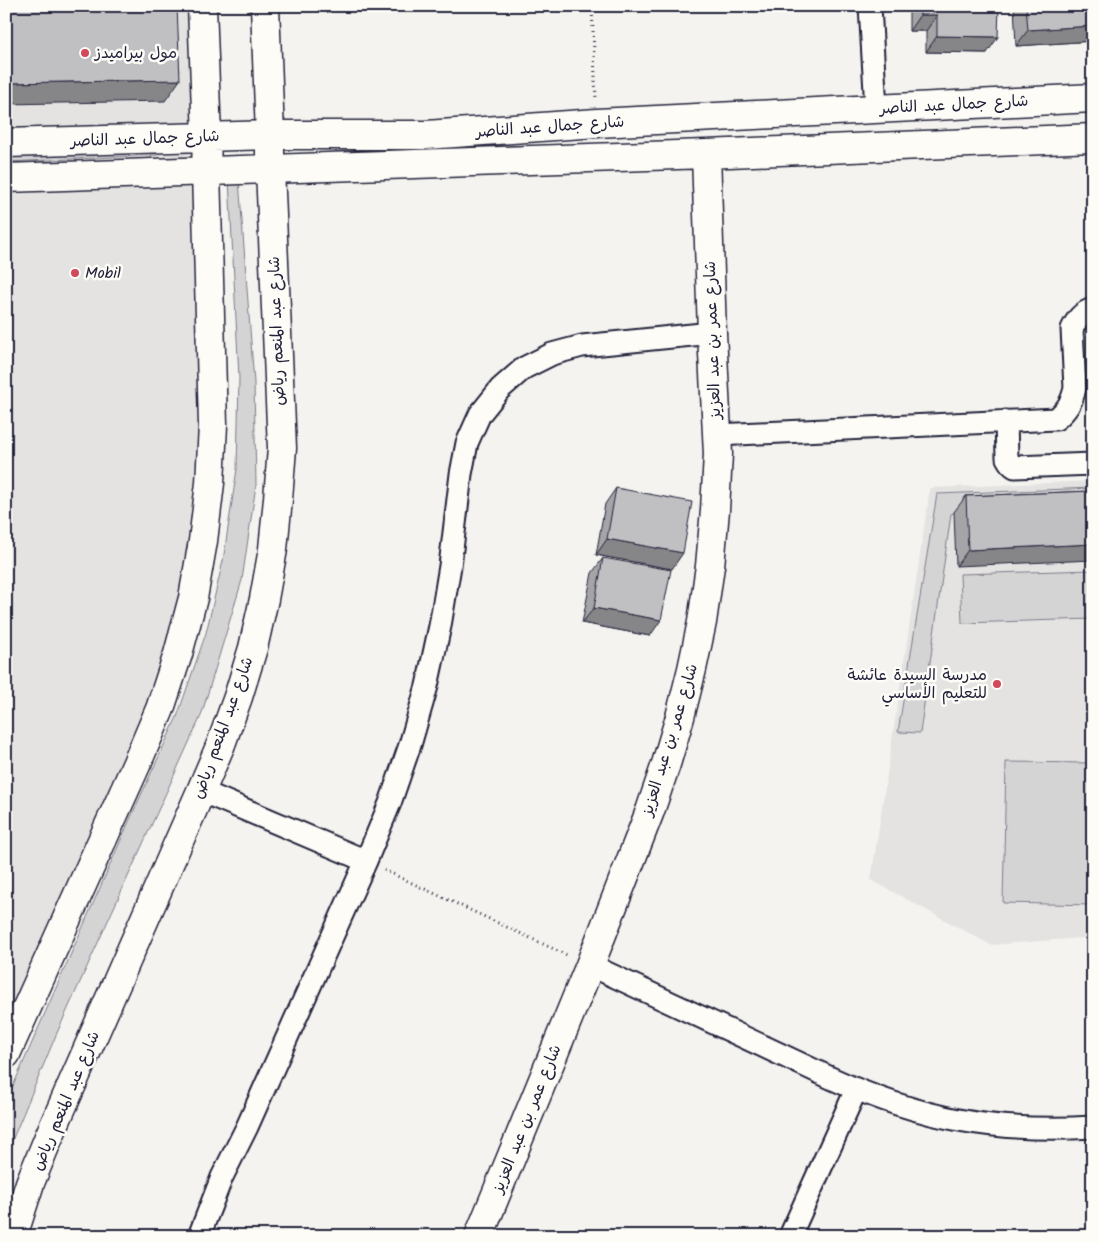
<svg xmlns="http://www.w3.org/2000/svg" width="1099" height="1242" font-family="Kalam,'Playpen Sans Arabic',sans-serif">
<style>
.built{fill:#e4e3e2}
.green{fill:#d5d4d5;stroke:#7c7b88}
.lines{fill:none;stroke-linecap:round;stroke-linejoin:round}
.street-casing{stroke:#22223b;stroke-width:25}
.secondary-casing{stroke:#22223b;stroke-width:31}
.path{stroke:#22223b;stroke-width:3;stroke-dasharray:1 4;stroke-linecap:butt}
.street{stroke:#fdfcf7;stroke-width:21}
.secondary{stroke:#fdfcf7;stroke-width:28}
.wall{fill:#a5a4a7;stroke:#22223b}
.shaded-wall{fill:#868688;stroke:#22223b}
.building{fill:#c0bfc2;stroke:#22223b}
.poi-dot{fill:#d1495b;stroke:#fdfcf7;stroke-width:2}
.labels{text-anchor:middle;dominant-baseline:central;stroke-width:5;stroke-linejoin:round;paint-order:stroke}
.poi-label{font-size:16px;fill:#22223b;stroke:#fdfcf7;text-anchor:start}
.street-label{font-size:16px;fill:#22223b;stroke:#fdfcf7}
</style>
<rect width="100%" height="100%" fill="#f4f3ef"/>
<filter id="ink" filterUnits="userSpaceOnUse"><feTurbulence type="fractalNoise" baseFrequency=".02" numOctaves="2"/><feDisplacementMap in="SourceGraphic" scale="10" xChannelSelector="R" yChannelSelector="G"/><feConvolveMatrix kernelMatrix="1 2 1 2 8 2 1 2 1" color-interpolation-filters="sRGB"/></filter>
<g filter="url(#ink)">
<path class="built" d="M6 6H198L209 296 191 584 87 874 6 1071Z
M1093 481V937L991 945 871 880 930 488Z"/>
<path class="green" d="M157 146 158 155 6 162V152Z
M229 179 239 180 254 383 256 485 242 580 201 716 56 1035 6 1155V1102L131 817 177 717 206 633 223 561 237 469 239 378Z
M1093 488V506L955 512 951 514 920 733 898 732 937 494Z
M1093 570V619L962 623 960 574Z
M1006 762 1093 763V905L1003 903Z"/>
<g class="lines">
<g class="street-casing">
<path id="street" d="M870 6 876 109
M1006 421 1007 458C1009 462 1011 465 1015 467L1093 464
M717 435 1056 419C1067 410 1072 402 1075 388L1072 329C1077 319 1082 312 1093 309
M201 791 366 861
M590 965 833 1079C921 1119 997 1133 1093 1127
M199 1236 222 1177 247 1127 366 861 390 803 410 745 427 686 440 626 450 566 461 474 467 443 480 414 500 389 524 368 552 354 582 346 712 333
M790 1236 856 1090"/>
</g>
<g class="secondary-casing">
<path id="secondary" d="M6 143 270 135H426L597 123 1093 98
M6 178 706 154 1093 138
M6 1054 137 763 160 709 178 654 193 598 203 541 210 483 213 425 206 171 207 137 202 6
M13 1236 30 1183 48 1139 201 791 221 744 238 697 253 648 264 599 273 549 278 499 282 448 270 169V135L265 6
M479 1236 590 965 650 811 666 764 680 717 692 669 702 622 710 566 715 510 718 454 712 333 706 154"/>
</g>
<path class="path" d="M592 6 596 100
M384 870 569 956"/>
<use href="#street" class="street"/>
<use href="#secondary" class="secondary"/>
</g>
<path class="wall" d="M909 6H999L987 53 926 52V31H909Z
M1014 6H1093V41L1016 46Z
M616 488 672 569 596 555 605 504Z
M1093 491 956 566 954 512 966 496Z
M603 558 650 636 582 623 592 573Z"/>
<path class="shaded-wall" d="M920 15H937L926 31H909Z
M1093 26V41L1016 46 1028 30Z
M937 36 998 37 987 53 926 52Z
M180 80 165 101 6 104V83Z
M607 539 683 553 672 569 596 555Z
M1093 544V560L956 566 968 550Z
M594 608 661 620 650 636 582 623Z"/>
<path class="building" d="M6 6H177L180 80 6 83Z
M920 6H999L998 37 937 36V15H920Z
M1026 6H1093V26L1028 30Z
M616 488 692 502 683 553 607 539Z
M1093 491V544L968 550 966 496Z
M603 558 671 570 661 620 594 608Z"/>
</g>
<g class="poi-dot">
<circle cx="85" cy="53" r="5"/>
<circle cx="75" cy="273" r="5"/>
<circle cx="997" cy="684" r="5"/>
</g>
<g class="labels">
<g class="poi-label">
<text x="95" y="53">مول بيراميدز</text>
<text x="85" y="273">Mobil</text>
<text x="987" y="675" text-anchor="end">مدرسة السيدة عائشة<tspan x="987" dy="18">للتعليم الأساسي</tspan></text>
</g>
<g class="street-label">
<text transform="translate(954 105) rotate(-3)">شارع جمال عبد الناصر</text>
<text transform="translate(550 127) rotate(-4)">شارع جمال عبد الناصر</text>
<text transform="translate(145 139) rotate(-2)">شارع جمال عبد الناصر</text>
<text transform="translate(277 331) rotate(-92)">شارع عبد المنعم رياض</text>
<text transform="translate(713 340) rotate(-92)">شارع عمر بن عبد العزيز</text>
<text transform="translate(223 728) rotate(-70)">شارع عبد المنعم رياض</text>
<text transform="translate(670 740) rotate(-73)">شارع عمر بن عبد العزيز</text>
<text transform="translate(66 1101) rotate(-67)">شارع عبد المنعم رياض</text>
<text transform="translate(527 1119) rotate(-68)">شارع عمر بن عبد العزيز</text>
</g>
</g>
<rect width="1099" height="1242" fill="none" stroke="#fdfcf7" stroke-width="25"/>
<rect x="12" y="12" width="1074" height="1217" fill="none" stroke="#22223b" stroke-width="2" filter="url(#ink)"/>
</svg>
